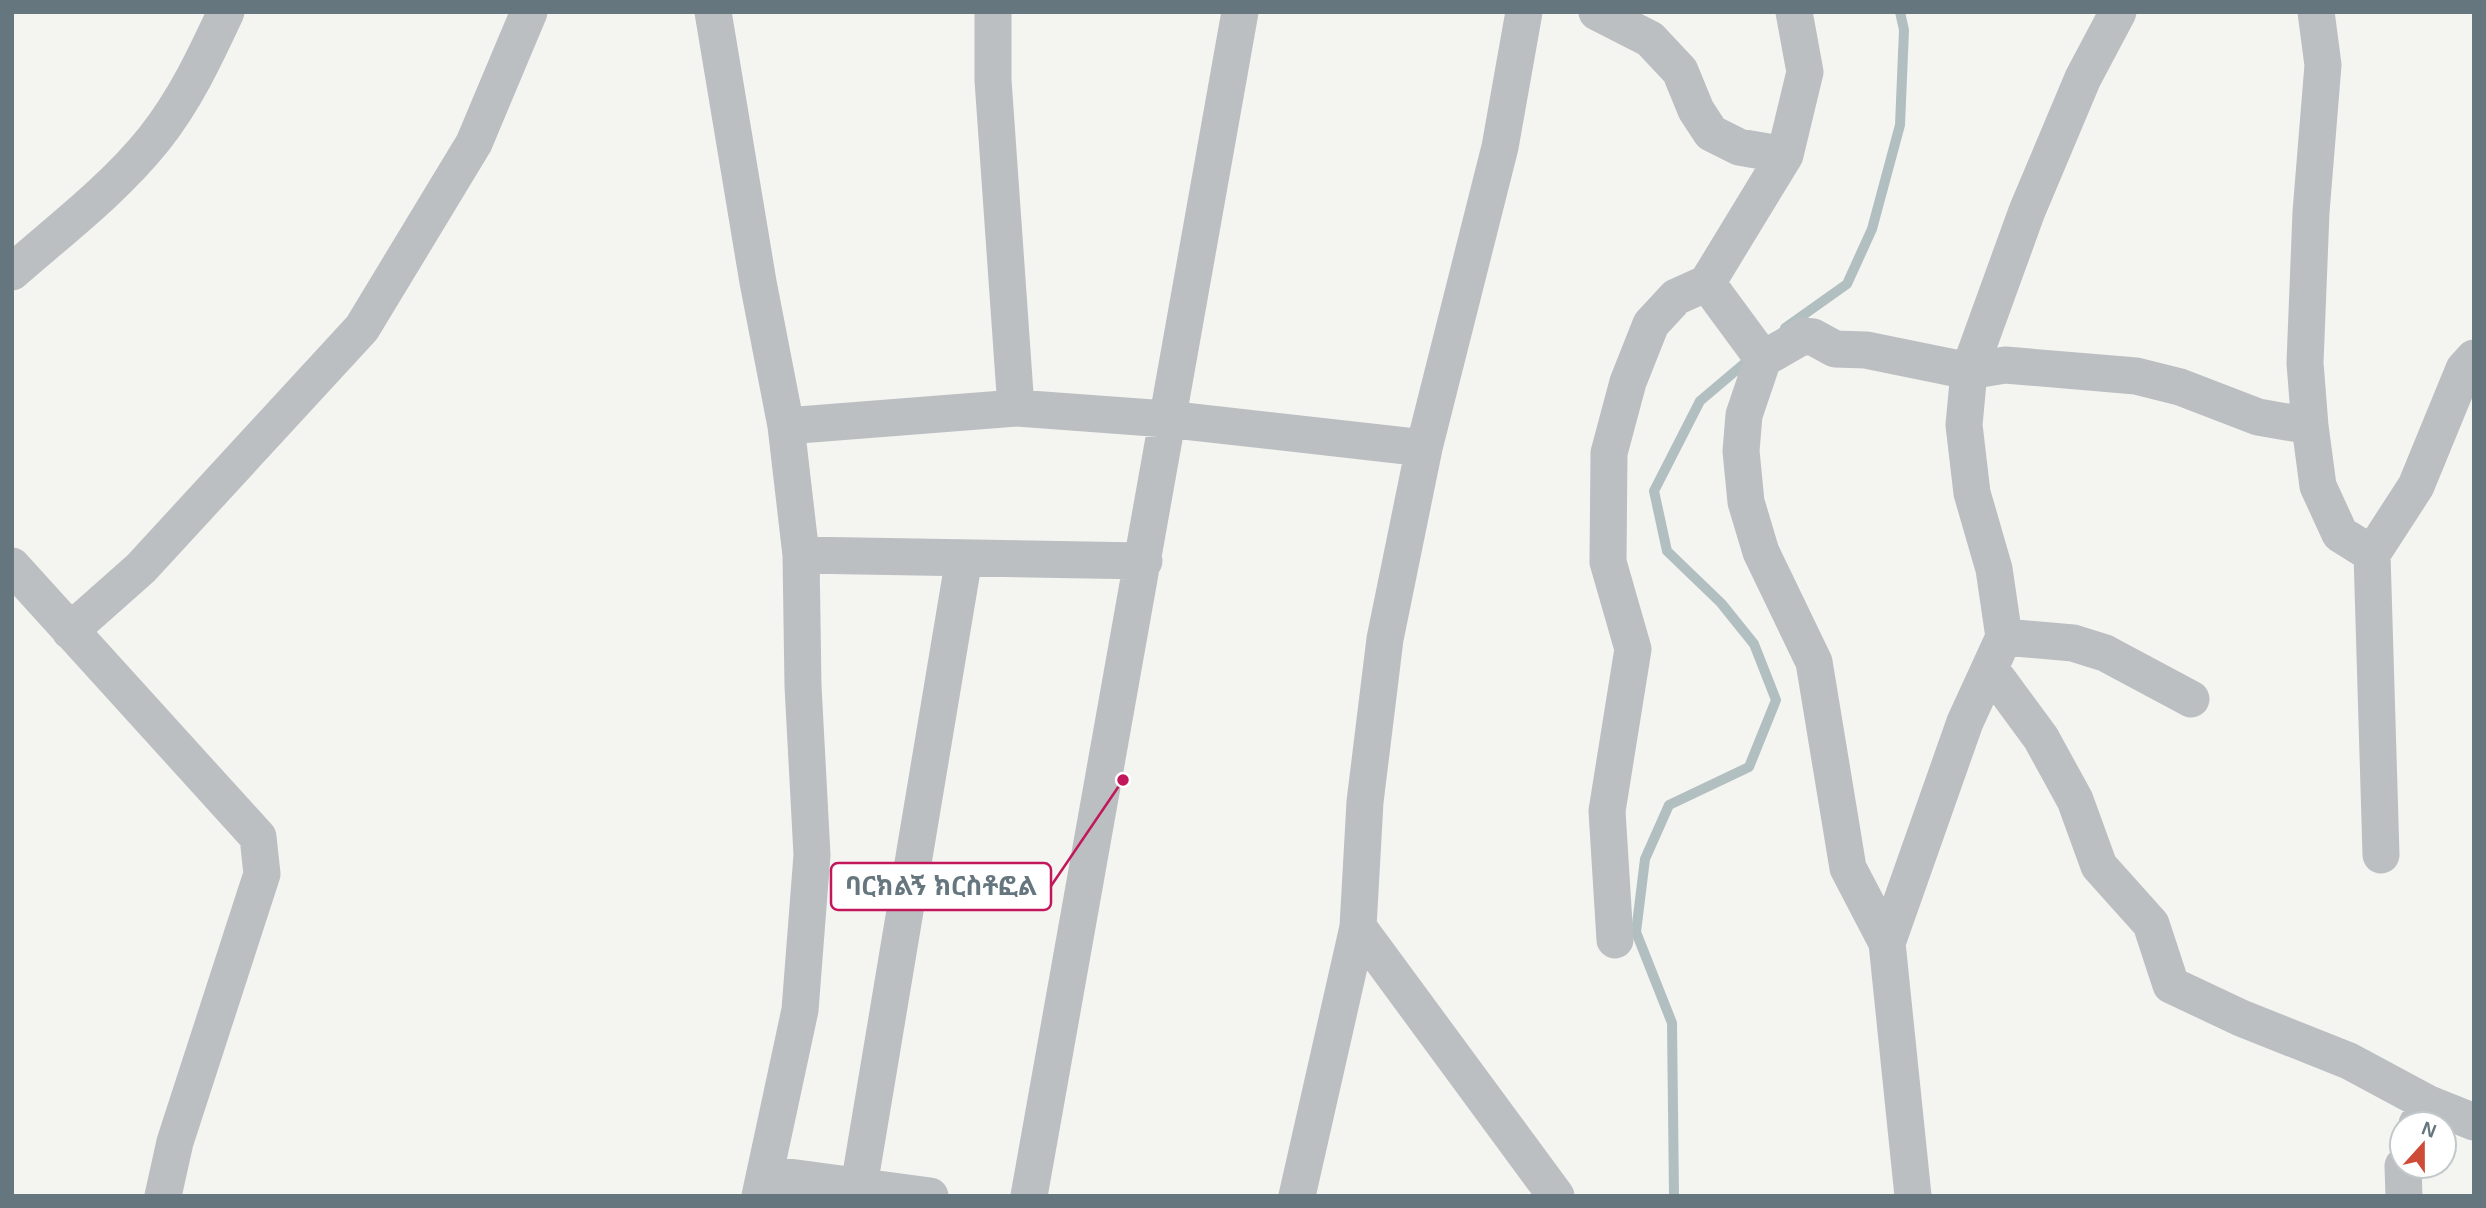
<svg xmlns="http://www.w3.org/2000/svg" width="2486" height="1208" font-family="Helvetica,'Noto Sans Ethiopic',sans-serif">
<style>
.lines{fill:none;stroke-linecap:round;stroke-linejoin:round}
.stream{stroke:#b2bfc1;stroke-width:10}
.street{stroke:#bbbfc2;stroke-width:37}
.leader{fill:none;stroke:#c2185b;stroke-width:2.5}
.callout-dot{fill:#c2185b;stroke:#fff;stroke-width:2.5}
.callout{fill:#fff;stroke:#c2185b;stroke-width:2.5}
.callout-label{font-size:26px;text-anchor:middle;font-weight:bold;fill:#66767e}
</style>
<rect width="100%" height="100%" fill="#f4f4f1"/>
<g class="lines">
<path class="stream" d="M1785 328 1847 284 1872 229 1900 125 1904 30 1900 12
M1674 1196 1672 1023 1636 932 1645 859 1669 805 1749 767 1776 700 1754 644 1721 603 1667 551 1654 491 1700 401 1752 357"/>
<path class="street" d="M713 12 758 282 786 426 801 555 803 686 812 855 800 1010 760 1196
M993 12V80L1016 408 1166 419 1424 448
M1597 12 1650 39 1680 71 1696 110 1711 133 1739 147 1785 155
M2316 12 2323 65 2311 212 2305 363 2310 426 2318 486 2340 534 2372 554
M12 272C60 230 114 189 154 139 185 100 205 57 226 12
M1763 359 1707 283 1785 155 1805 72 1794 12
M786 426 1016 408
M801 555 1144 561
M12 566 258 837 262 874 175 1142 163 1196
M70 631 141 568 362 328 474 143 529 12
M2004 637 2073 643 2105 653 2191 699
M1991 670 2041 738 2075 800 2099 866 2151 924 2171 985 2241 1018 2349 1061 2429 1104
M2381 855 2372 554 2416 486 2464 369 2474 358
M1358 927 1556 1196
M1615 940 1607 811 1633 649 1608 562 1609 453 1628 382 1651 324 1676 297 1707 283
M1887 943 1848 868 1814 662 1761 552 1746 502 1741 451 1744 415 1763 359 1803 336 1813 337 1835 349 1866 350 1969 371 2005 365 2136 376 2180 387 2258 417 2310 426
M2417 1124 2429 1104 2474 1122
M2403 1166 2404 1196
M767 1174 930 1196
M859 1186 964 558
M1029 1196 1240 12
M1297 1196 1358 927 1365 802 1385 639 1424 448 1500 147 1524 12
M1913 1196 1887 943 1965 722 2004 637 1994 569 1972 493 1964 425 1969 371 2027 211 2083 78 2118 12"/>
</g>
<path class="leader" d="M1123 780L1051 886"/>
<circle class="callout-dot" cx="1123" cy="780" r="7"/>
<rect class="callout" x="831" y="863" width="220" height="47" rx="7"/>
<g class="callout-label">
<text x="941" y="895">ባርክልኝ ክርስቶፎል</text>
</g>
<rect width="2486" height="1208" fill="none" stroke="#66767e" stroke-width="28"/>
<g transform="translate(2423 1145) rotate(21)"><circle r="33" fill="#ffffff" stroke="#c2c8cb" stroke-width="2"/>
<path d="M0-5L12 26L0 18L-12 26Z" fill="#ce4c37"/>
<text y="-10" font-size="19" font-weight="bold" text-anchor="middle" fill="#66767e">N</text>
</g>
</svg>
